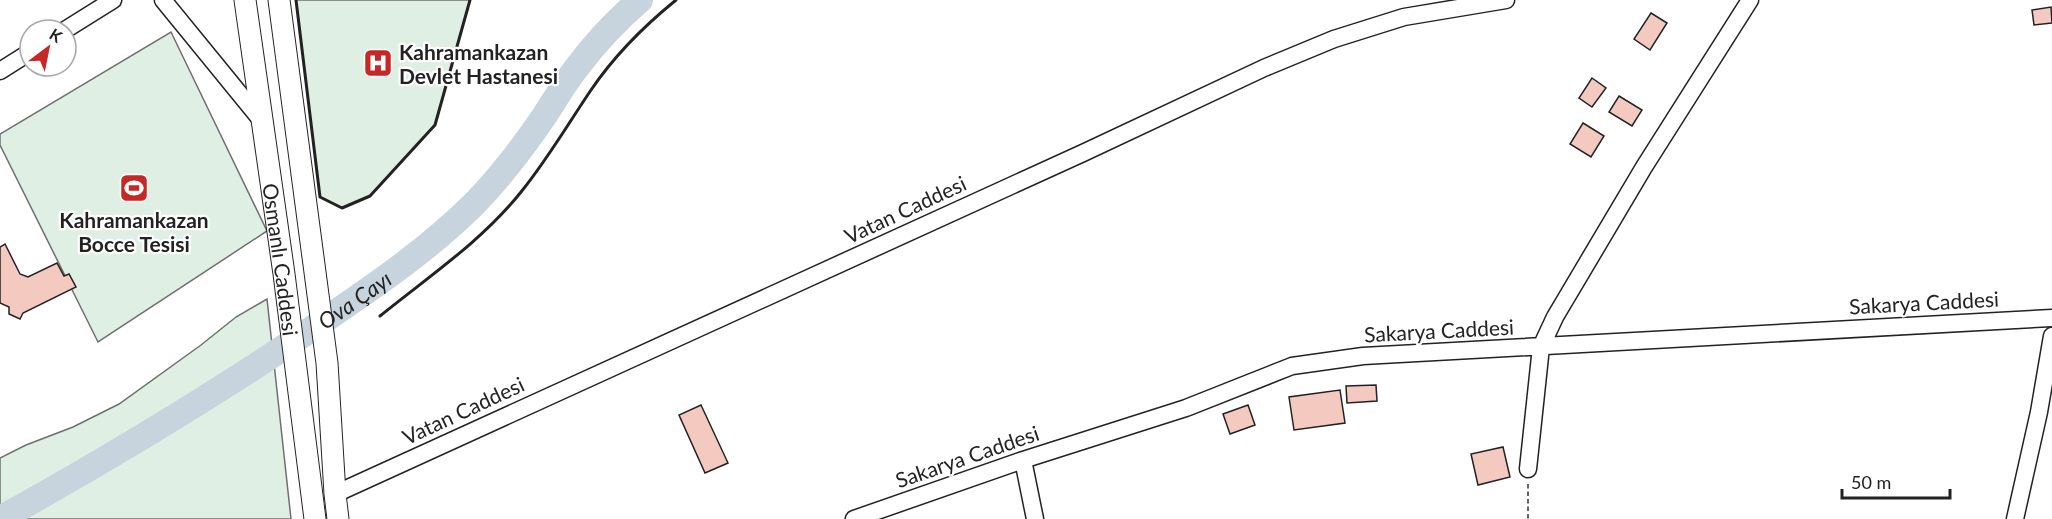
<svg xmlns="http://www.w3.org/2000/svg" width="2052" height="519" font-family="Lato,sans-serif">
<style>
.green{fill:#e0efe3;stroke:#6f6f6f;stroke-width:1.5}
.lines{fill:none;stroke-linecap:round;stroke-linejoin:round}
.river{stroke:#c7d3dd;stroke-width:26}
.building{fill:#f3c9c0;stroke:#222;stroke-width:1.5}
.minor-casing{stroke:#222;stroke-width:19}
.major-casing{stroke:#222;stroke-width:23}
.path{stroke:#646464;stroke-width:2;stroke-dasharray:4.5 3;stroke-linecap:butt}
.minor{stroke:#fff;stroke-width:16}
.major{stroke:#fff;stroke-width:21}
.wall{stroke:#222;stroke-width:3}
.labels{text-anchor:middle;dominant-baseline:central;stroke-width:4.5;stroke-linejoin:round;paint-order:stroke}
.poi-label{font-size:21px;font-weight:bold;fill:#222;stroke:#fff;text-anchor:start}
.street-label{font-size:21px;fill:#222;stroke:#fff}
.water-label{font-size:22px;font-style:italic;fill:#222;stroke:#fff}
</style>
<rect width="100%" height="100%" fill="#fff"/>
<path class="green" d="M296 0H470L435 125 370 196 342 208 320 197Z
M171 32 267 231 98 342 0 145V134Z
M267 299 291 519H0V458L26 445 73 427 119 404 201 345 236 317Z"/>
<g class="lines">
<path class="river" id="s1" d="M0 519C106 460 209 398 310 330 367 291 425 253 475 203 501 176 524 146 545 115 556 98 566 81 578 66 596 42 617 20 640 0"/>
</g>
<path class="building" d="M2051 7 2052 23 2034 25 2032 10Z
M1651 13 1667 23 1650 50 1634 39Z
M1592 78 1606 88 1592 107 1579 98Z
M1619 96 1642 110 1632 126 1609 112Z
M1583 123 1604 136 1591 157 1570 144Z
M5 244 20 274 28 277 57 263 64 276 69 274 76 287 23 313 20 319 9 314V307L0 303V247Z
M1376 385 1377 401 1347 403 1346 386Z
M1340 390 1345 423 1294 430 1289 397Z
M701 405 728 463 705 473 679 415Z
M1248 405 1255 425 1230 434 1223 414Z
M1503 447 1510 477 1478 485 1471 454Z"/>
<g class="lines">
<g class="minor-casing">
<path id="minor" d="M163 0 261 120
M65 30 113 0
M0 71 30 52
M1023 460 1035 519
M1528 469 1541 347 1555 317 1644 167 1750 0
M335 494 1083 153 1264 68 1334 39 1404 17 1506 0
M854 519 1023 460 1186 408 1292 366 1363 356 2052 318
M2015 519 2039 412 2052 336"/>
</g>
<g class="major-casing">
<g id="major">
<path id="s2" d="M245 0 284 274 315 519"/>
<path d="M279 0 327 363 335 494 338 519"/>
</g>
</g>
<path class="path" d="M1528 484V519"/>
<use href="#minor" class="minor"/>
<use href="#major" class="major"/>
<path class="wall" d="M296 0 320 197 342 208 370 196 435 125 470 0
M380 316C428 277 482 241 521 192 547 160 568 124 591 90 614 56 644 26 676 0"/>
</g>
<defs>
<g id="hospital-square" transform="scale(1.5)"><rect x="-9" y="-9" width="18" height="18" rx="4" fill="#c62828" stroke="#fff"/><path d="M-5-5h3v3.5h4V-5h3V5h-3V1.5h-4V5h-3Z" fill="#fff"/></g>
<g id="stadium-square" transform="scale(1.5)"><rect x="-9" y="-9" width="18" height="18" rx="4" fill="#c62828" stroke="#fff"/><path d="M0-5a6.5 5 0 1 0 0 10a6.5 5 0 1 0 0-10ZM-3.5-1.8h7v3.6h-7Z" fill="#fff"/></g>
</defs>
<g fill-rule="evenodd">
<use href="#hospital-square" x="378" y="63"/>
<use href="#stadium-square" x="134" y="188"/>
</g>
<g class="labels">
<g class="poi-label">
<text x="399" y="51">Kahramankazan<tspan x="399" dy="24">Devlet Hastanesi</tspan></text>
<text x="134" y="219" text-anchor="middle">Kahramankazan<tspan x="134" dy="24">Bocce Tesisi</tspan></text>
</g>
<g class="street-label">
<text transform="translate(905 209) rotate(-25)">Vatan Caddesi</text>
<text stroke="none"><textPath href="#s2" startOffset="262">Osmanlı Caddesi</textPath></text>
<text transform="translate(1924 302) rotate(-3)">Sakarya Caddesi</text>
<text transform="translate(1439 330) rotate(-3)">Sakarya Caddesi</text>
<text transform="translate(463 410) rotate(-25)">Vatan Caddesi</text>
<text transform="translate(967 456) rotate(-19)">Sakarya Caddesi</text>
</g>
<g class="water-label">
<text stroke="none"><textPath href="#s1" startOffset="417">Ova Çayı</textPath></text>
</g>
</g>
<g transform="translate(48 48) rotate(32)"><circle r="28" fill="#ffffff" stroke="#a7a7a7" stroke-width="1.5"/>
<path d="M0-4.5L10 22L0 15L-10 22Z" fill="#c62828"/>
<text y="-9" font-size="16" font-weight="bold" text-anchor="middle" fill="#222222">K</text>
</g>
<path d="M1842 489v9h108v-9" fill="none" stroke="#222222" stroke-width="3"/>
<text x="1851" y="489" font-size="18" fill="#222222" stroke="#ffffff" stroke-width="4.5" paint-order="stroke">50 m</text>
</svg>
